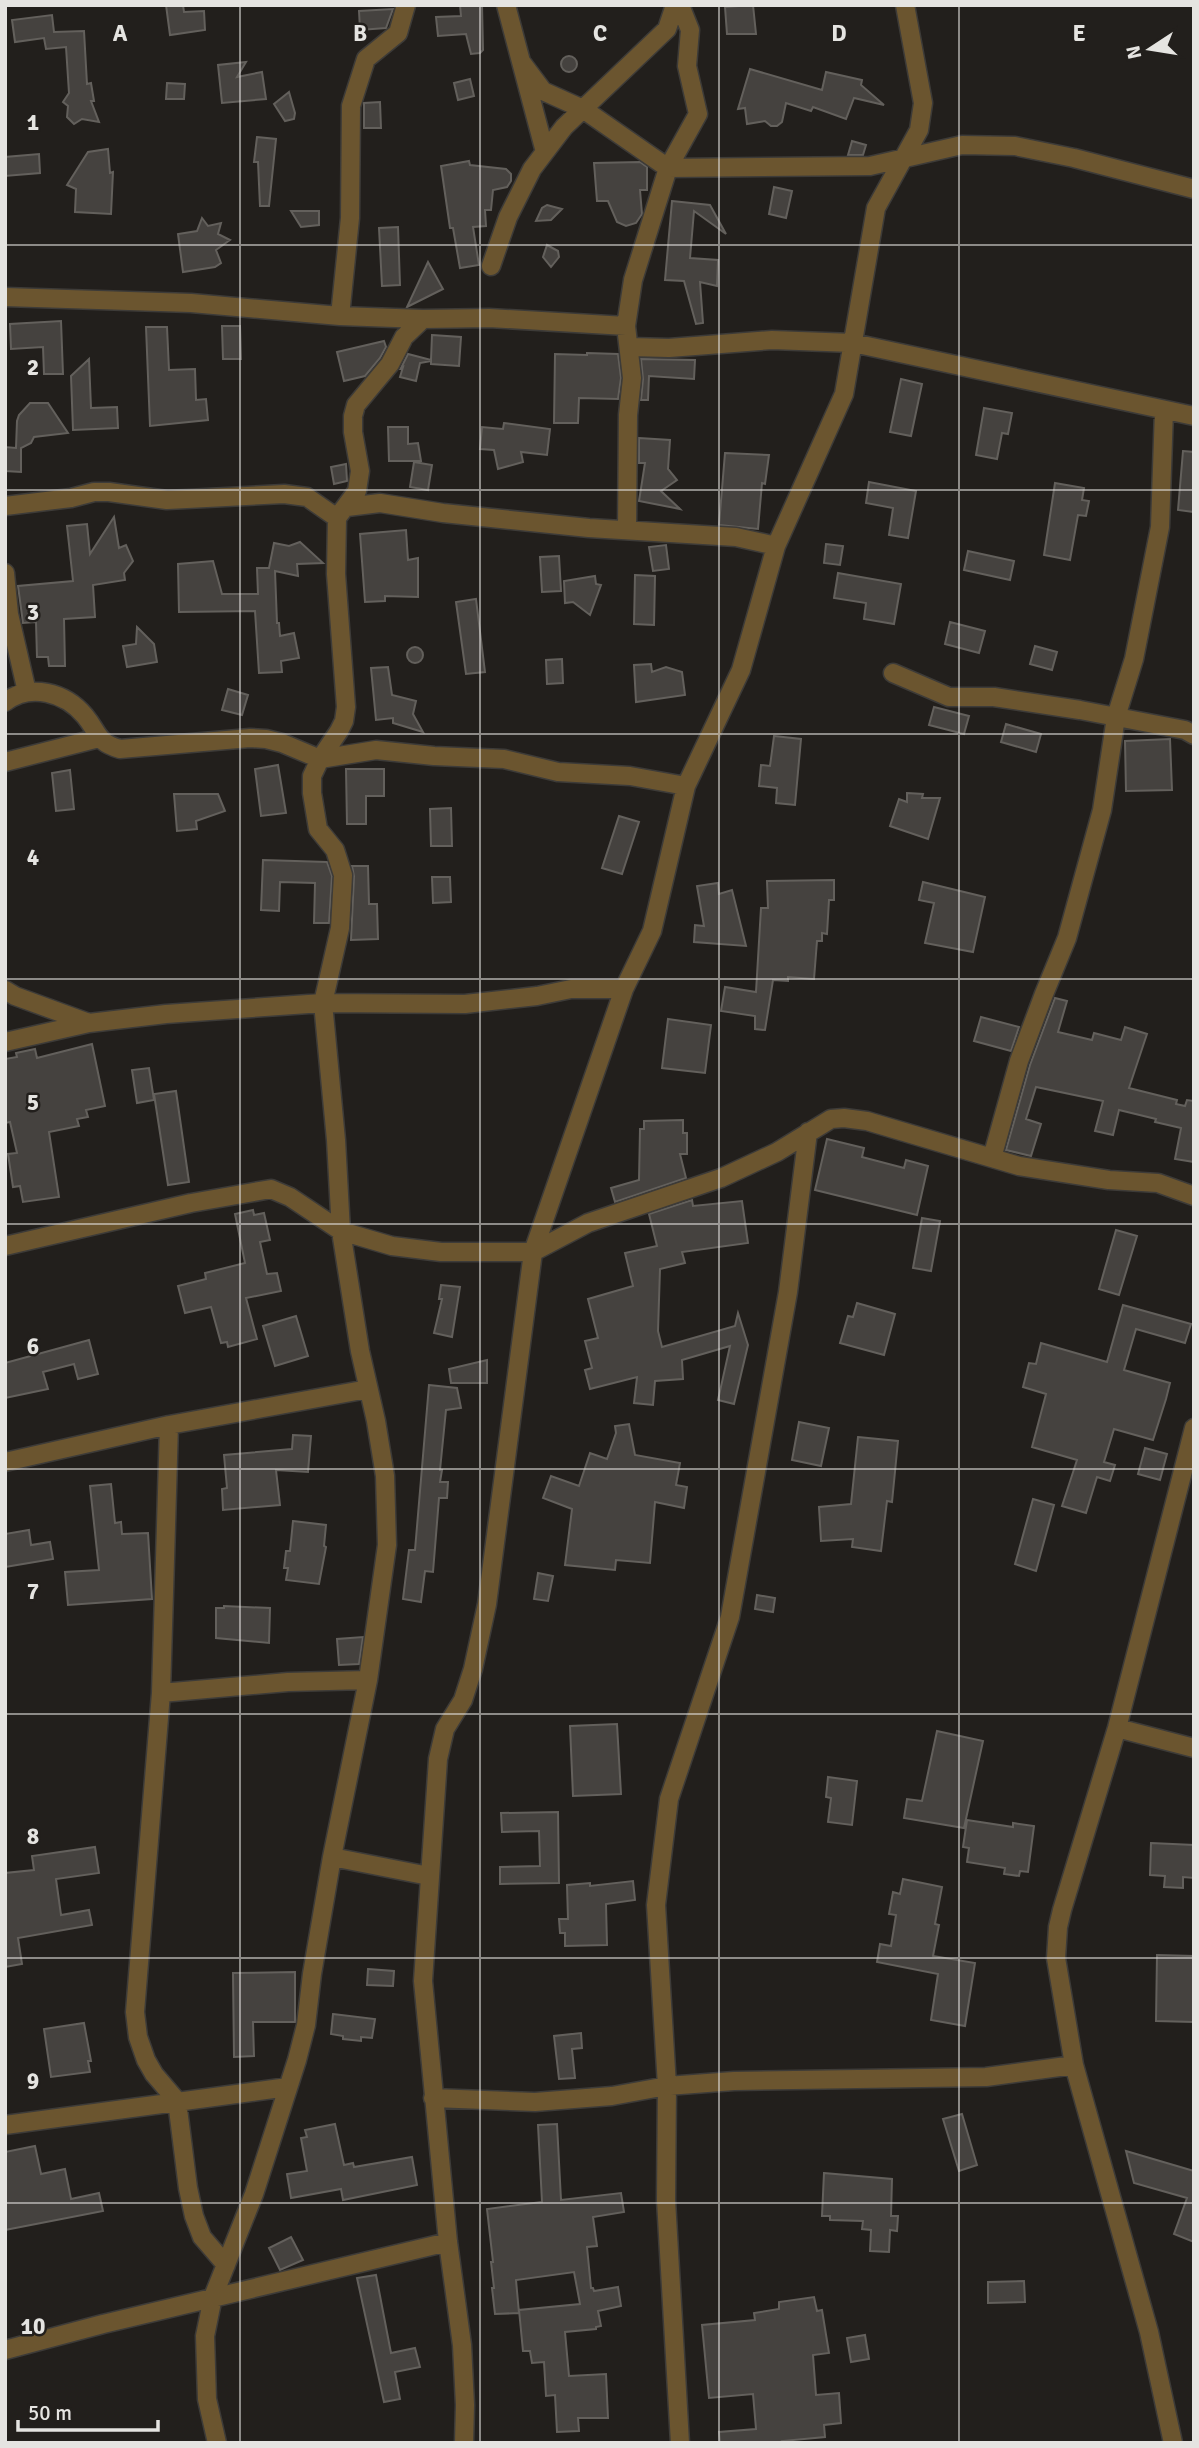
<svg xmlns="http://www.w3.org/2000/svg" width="1199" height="2448" font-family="Signika,sans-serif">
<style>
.building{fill:#45423f;stroke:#63605c;stroke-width:2}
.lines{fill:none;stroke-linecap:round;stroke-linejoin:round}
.street-casing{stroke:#3d3b38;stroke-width:21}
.street{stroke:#6b552f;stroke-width:18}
.grid{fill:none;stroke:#e5e4e1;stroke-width:2;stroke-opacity:0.55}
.grid-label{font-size:23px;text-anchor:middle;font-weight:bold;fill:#e5e4e1;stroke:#221f1c;stroke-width:5;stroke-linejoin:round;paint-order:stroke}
</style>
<rect width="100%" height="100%" fill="#221f1c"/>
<path class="building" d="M166 5H183L184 12 204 11 205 30 170 35Z
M460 5H482L483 50 480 53 471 54 466 34 438 36 436 17 461 16Z
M753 5 756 34H727L725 7Z
M393 9 386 28 360 30 359 11Z
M52 15 54 32 84 31 87 84 91 83 94 101H91L99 122 82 119 74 124 67 117 68 106 63 102 69 93 66 47 46 49 44 38 15 42 12 20Z
M561 64a8 8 0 1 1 16 0a8 8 0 1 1-16 0Z
M246 62 237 77 262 72 266 99 222 103 218 65Z
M750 69 822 90 826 72 862 80 861 85 884 105 854 98 846 119 813 107 811 111 786 103 782 122 777 126H771L765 121 747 124 745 108 738 109Z
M470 79 474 96 458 100 454 83Z
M167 83 185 84 184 99H166Z
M289 92 295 113 294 119 285 121 274 104Z
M380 102 381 128H364V103Z
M257 137 276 139 269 206H260L258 162H254Z
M852 141 866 145 863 155H848Z
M108 149 110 173 113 172 111 214 75 212 76 189 67 185 88 152Z
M39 154 40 173 5 176V157Z
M469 161 470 165 506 169 511 174V181L507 187 493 190 491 210H485L486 226 473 227 479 265 460 268 453 228H450L441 166Z
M640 162 647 167V190H640L642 214 636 223 626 226 617 222 608 201H597L594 163Z
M774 187 792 191 786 218 769 214Z
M672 201 710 205 726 234 694 211 690 258 718 260 717 286 700 282 703 323 696 324 684 281 665 280Z
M547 205 562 209 551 220 536 221 542 208Z
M291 211H319V225L301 227Z
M202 218 208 226 221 223 218 234 230 240 216 250 221 263 215 267 183 272 178 234 197 231Z
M398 227 400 285 382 286 379 228Z
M547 245 558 251 559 257 551 267 543 257Z
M428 262 443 289 407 307Z
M61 321 63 374H44L43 347 11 349 10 324Z
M222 326H240L241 359H223Z
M146 327H167L169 370 195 369 196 400 206 399 208 420 150 426Z
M432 335 461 337 459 366 431 364V361L420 363 416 381 400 377 403 367 401 368 408 354 431 360Z
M384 341 386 347 380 358 365 376 344 381 337 352Z
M587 353 618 354 621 378 618 399 579 398 578 423H554L555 354 587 355Z
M89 359 91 408 117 407 118 428 73 430 71 376Z
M641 359 695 360 694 379 649 376 648 400H641L643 379Z
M901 379 922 384 911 436 890 432Z
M30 403H48L68 433 34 437 31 443 21 448V472L5 471V447L16 448 17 421 19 415Z
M984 408 1012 413 1008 434 1002 433 997 459 976 455Z
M504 423 550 429 547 455 521 452 523 462 498 469 494 450 480 449 482 427 503 429Z
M388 427H408V444L418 443 421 461H389Z
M639 438 670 440 668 469 677 480 661 491 680 509 639 501 645 463H639Z
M1183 451 1194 452V512L1178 510Z
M725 453 769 455 765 484 762 483 758 529 719 525Z
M414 462 432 465 428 490 410 487Z
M346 464 347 481 334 484 331 467Z
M869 482 916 491 908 538 889 535 893 508 866 503Z
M1055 483 1084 488 1082 500 1089 501 1086 516 1078 515 1070 560 1044 555Z
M114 517 119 548 126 545 133 561 124 573 125 580 93 585 95 617 64 619 65 666H49L48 657H37L36 622 23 623 18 586 73 581 67 526 87 524 90 554Z
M406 530 408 560 418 558V597L385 596V601L365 602 360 534Z
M300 542 323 563 297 564 298 576 275 571 277 623H279L280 636 294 633 299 658 281 661 282 672 259 673 255 611 179 612 178 564 213 561 222 594H258L257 568H269L274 543 289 546Z
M826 544 843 546 840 565 824 563Z
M666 545 669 569 653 571 649 547Z
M968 551 1014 561 1010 580 964 570Z
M559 556 561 591 542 592 540 557Z
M838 573 901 584 894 624 864 619 866 603 834 598Z
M635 575 655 576 654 625 634 624Z
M595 576 596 584 601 585 590 615 573 602 565 603 564 581Z
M476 599 485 672 466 674 456 602Z
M950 622 985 631 979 653 945 644Z
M137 627 154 644 157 662 127 667 123 646 136 644Z
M1035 646 1057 652 1052 670 1030 664Z
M407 655a8 8 0 1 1 16 0a8 8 0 1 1-16 0Z
M562 659 563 683 547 684 546 660Z
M651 664 652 672 666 667 682 672 685 695 636 702 634 665Z
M388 667 392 695 416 701 413 714 423 732 393 723V718L376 720 371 668Z
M228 689 248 695 242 715 222 710Z
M934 707 969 716 964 734 929 725Z
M1006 724 1041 734 1036 752 1001 742Z
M774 736 801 739 795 805 776 803 777 788 759 786 761 765 770 766Z
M1170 739 1172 790 1126 791 1125 741Z
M278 765 286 813 261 816 255 769Z
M346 769H384V796H366V824H347Z
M70 770 74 809 56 811 52 773Z
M907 793 923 794 922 798H940L928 839 890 826 899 799 907 802Z
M174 794H218L225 811 196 821 197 829 177 831Z
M451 808 452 846H431L430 809Z
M619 816 639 822 622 874 602 868Z
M263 860 327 862 332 876 329 923H314L315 883 280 882 279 911 261 910Z
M352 866H368L369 904H377L378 939 351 940 354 876Z
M432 877H450L451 902 433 903Z
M834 880V900H829L827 934 822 933V941H817L814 979 788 977V981L773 980 765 1030 755 1029V1016L721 1011 725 987 756 992 761 908H768L767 881Z
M923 882 985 897 973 952 925 943 934 903 919 900Z
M718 883 719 894 732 890 746 946 694 942 695 925 704 926 697 886Z
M1055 998 1067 1001 1058 1032 1092 1040 1094 1033 1121 1040 1125 1027 1147 1034 1129 1088 1177 1100 1176 1104 1185 1106 1187 1100 1194 1101V1162L1175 1159 1181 1128 1155 1122 1156 1119 1119 1110 1113 1135 1095 1131 1103 1101 1036 1087 1026 1119 1041 1124 1031 1156 1006 1150 1030 1065Z
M981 1017 1019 1027 1011 1051 974 1041Z
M668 1019 711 1025 705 1073 662 1068Z
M92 1044 105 1106 86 1110 88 1117 77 1119 79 1126 49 1132 59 1197 23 1202 20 1186 13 1187 8 1154 17 1153 10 1122 5 1123V1059L17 1057 16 1053 35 1049 37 1058Z
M149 1068 154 1100 137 1103 132 1070Z
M176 1091 189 1182 168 1185 154 1094Z
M683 1120V1133H687V1154H680L686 1178 615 1202 611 1188 639 1180 640 1129H644V1121Z
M827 1139 864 1148 862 1157 904 1168 906 1160 928 1166 917 1215 815 1190Z
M692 1200 693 1206 742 1201 748 1243 682 1252 685 1263 660 1269 658 1331 662 1347 735 1326 738 1313 748 1345 734 1404 718 1400 730 1346 682 1360 683 1379 655 1381 653 1405 634 1403 637 1377 590 1389 585 1370 592 1368 585 1341 598 1338 588 1299 633 1286 625 1253 657 1246 649 1214Z
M253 1210 254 1215 264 1213 270 1240 260 1242 267 1274 277 1273 281 1291 246 1298 257 1339 228 1347 227 1342 221 1343 211 1307 185 1313 178 1286 206 1279 205 1273 245 1263 235 1214Z
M922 1218 940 1221 931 1271 913 1268Z
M1116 1230 1137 1236 1119 1295 1099 1289Z
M441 1285 460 1287 452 1337 434 1333 442 1299H439Z
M857 1303 895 1314 884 1355 840 1343 848 1316 853 1317Z
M1123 1305 1191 1324 1185 1343 1136 1329 1124 1370 1170 1383 1166 1399 1153 1440 1114 1429 1104 1462 1115 1465 1110 1481 1097 1477 1086 1513 1062 1506 1077 1460 1032 1447 1046 1394 1023 1387 1029 1363 1036 1364 1041 1343 1107 1362Z
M296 1316 308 1356 275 1366 263 1326Z
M89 1340 98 1374 78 1379 74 1364 43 1372 48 1389 5 1398V1363Z
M487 1360V1383H451L449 1369Z
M429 1385 457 1388 461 1408 446 1410 440 1470H442L440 1482H448L447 1498H439L433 1572 425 1571 421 1602 403 1599 409 1550H415Z
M799 1422 829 1428 821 1466 792 1460Z
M629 1424 635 1455 680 1463 676 1485 687 1487 684 1508 655 1502 650 1563 616 1560 615 1570 565 1565 572 1509 543 1498 551 1476 579 1486 590 1453 607 1459 616 1433 615 1426Z
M293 1435 311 1436 308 1472 276 1470 280 1505 223 1510 222 1489 227 1488 224 1455 292 1449Z
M858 1437 898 1441 892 1502 887 1501 881 1551 852 1547 853 1539 821 1541 819 1507 851 1504Z
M1145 1448 1167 1454 1160 1480 1138 1474Z
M111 1484 115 1523 121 1522 122 1534 148 1533 152 1599 68 1605 65 1572 99 1570 90 1486Z
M1033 1499 1054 1505 1036 1571 1015 1564Z
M293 1521 326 1525 324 1546 326 1547 319 1584 286 1580 288 1568H284L286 1551H290Z
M29 1530 31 1545 50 1542 53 1559 5 1567V1534Z
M538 1573 553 1576 548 1601 534 1599Z
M757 1595 775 1598 773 1612 755 1609Z
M224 1606 270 1608 269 1643 216 1638V1608H224Z
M363 1637 359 1664 339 1665 337 1639Z
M617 1724 621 1794 573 1796 570 1726Z
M937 1731 983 1741 964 1828 904 1818 907 1799 922 1801Z
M828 1777 857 1781 852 1825 828 1822 831 1798 826 1797Z
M558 1812 559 1883 500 1884V1867L540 1866 539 1831 502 1832 501 1813Z
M967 1820 1013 1827V1823L1034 1826 1028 1872 1020 1871 1019 1876 1004 1874 1005 1868 967 1862 969 1848 963 1847Z
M1151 1843 1194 1845V1878L1183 1877V1888L1164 1887 1165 1876 1150 1875Z
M95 1847 99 1873 56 1879 61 1915 89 1910 92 1925 18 1938 22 1964 5 1967V1873L34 1870 32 1856Z
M903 1879 942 1887 935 1924 939 1925 933 1956 975 1963 965 2026 931 2020 938 1974 877 1962 880 1944 891 1946 896 1915 889 1914 893 1892 900 1894Z
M633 1881 635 1900 606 1904 607 1945 565 1946V1933H560L559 1919H568L567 1885 590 1883V1886Z
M1157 1955 1194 1956 1193 2022 1156 2021Z
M368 1969 394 1971 393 1986 367 1985Z
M295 1972V2022H253L254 2056 234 2057 233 1973Z
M333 2014 375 2019 372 2038 361 2037V2041L343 2039V2036L331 2034Z
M84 2023 91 2061H88L90 2072 51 2077 44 2029Z
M581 2033 582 2048 572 2049 575 2078 559 2079 554 2036Z
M962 2114 977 2165 959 2171 943 2119Z
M335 2124 344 2165 353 2163 354 2167 412 2157 417 2185 343 2200 341 2189 291 2198 287 2174 307 2171 301 2138 307 2137 305 2130Z
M557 2124 561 2200 621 2193 624 2212 593 2217 597 2246 587 2247 591 2288H593L594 2291 618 2287 621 2306 598 2311 601 2326 596 2327V2329L565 2332 569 2376 606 2374 608 2418H578L579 2431 557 2432 555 2395 546 2396 544 2362 532 2363 530 2351H523L519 2310 580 2304 574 2272 516 2280 519 2313 495 2314 492 2288H494L491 2262H493L487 2209 542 2202 538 2125Z
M35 2146 41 2174 65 2169 71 2199 99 2193 103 2211 5 2230V2152Z
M1126 2151 1194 2171V2242L1174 2234 1187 2198 1134 2183Z
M824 2173 892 2179 891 2216H898L897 2231 890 2230 889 2252 870 2251 871 2230 862 2229 863 2221 830 2220V2216H822Z
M291 2237 303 2260 280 2270 269 2248Z
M376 2275 391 2353 415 2348 420 2367 395 2372 400 2399 384 2402 357 2278Z
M1024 2281 1025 2302 988 2303V2282Z
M814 2297 817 2311 822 2310 829 2353 813 2355 816 2395 839 2393 841 2423 824 2425 825 2437 782 2441 783 2443H720L719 2432 756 2429 753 2394 709 2398 702 2325 755 2320 754 2313 779 2309V2302Z
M865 2335 869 2359 851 2362 847 2338Z"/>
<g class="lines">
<g class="street-casing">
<path id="street" d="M506 5 545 152
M522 63 543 91 583 109 668 168 870 166 962 145 1015 146 1074 158 1194 189
M491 266 508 217 532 169 564 127 667 29 675 5
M5 297 191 303 340 316 423 319 489 318 626 326
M340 316 350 218 351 106 366 59 398 33 406 5
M630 347 669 348 772 340 853 343 1194 416
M5 506 71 498 94 492H109L167 500 284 494 307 497 337 518
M347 507 380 503 443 513 589 528 736 537 776 546
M627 530 628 415 632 378 626 326 633 280 668 168 698 114 687 66 690 30 680 5
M5 573 9 614 27 692
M893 673 949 697H994L1080 710 1185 730 1194 735
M5 702C30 683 65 692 85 716 99 733 96 742 120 749L250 738 266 739 282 743 320 759 376 750 434 756 504 759 558 772 630 776 686 786
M5 762 99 738
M5 990 15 996 89 1023
M5 1042 89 1023 166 1014 323 1003 465 1004 537 996 571 989H624
M992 1158 1019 1061 1044 994 1067 938 1102 810 1116 717 1134 659 1160 527 1164 410
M5 1246 191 1203 271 1189 290 1197 341 1231 392 1246 441 1252H533L588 1223 721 1178 777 1152 831 1119 844 1118 867 1121 1019 1166 1109 1180 1158 1183 1194 1196
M169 1425 161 1693 135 2012 138 2037 146 2060 154 2074 177 2101 188 2188 194 2216 202 2237 226 2265
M5 1462 169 1425 368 1389
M161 1693 288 1682 368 1680
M1117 1728 1194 1748
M332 1857 429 1876
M433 2098 535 2102 612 2096 667 2086 734 2081 986 2077 1074 2065
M5 2125 288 2087
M5 2350 103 2324 448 2242
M217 2443 207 2399 205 2336 213 2297 254 2194 297 2060 306 2025 312 1974 332 1857 368 1680 387 1545 385 1476 376 1421 360 1351 341 1231 336 1140 323 1003 340 928 343 875 335 850 318 829 312 793V776L320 759 339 731 344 721 346 707 336 574 337 518 357 491 360 471 353 432V416L356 405 390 364 404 337 423 319
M464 2443 465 2405 462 2345 448 2242 423 1981 438 1759 445 1729 463 1700 473 1669 487 1604 533 1252 624 989 652 931 686 786 741 670 776 546 844 394 876 208 919 130 923 103 905 5
M680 2443 666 2200 667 2086 656 1905 669 1799 730 1617 788 1292 808 1132
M1173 2443 1149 2332 1074 2065 1056 1958 1058 1927 1062 1910 1117 1728 1194 1428"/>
</g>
<use href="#street" class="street"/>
</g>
<path class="grid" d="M240 5V2443M480 5V2443M719 5V2443M959 5V2443M5 245H1194M5 490H1194M5 734H1194M5 979H1194M5 1224H1194M5 1469H1194M5 1714H1194M5 1958H1194M5 2203H1194"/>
<g class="grid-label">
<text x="120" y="41">A</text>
<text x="360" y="41">B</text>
<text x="600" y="41">C</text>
<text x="839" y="41">D</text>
<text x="1079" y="41">E</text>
<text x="33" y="130">1</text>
<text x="33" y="375">2</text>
<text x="33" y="620">3</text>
<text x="33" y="865">4</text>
<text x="33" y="1110">5</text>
<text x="33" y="1354">6</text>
<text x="33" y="1599">7</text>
<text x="33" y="1844">8</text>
<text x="33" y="2089">9</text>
<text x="33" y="2334">10</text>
</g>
<rect width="1199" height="2448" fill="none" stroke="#e5e4e1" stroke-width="14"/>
<g transform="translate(1150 49) rotate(258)" stroke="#221f1c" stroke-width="5" paint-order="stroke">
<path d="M0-5L12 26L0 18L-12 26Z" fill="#e5e4e1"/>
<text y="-10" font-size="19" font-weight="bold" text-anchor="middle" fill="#e5e4e1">N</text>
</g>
<path d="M18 2420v10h140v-10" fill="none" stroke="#e5e4e1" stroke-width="3.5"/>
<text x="28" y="2420" font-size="21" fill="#e5e4e1" stroke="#221f1c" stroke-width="5" paint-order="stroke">50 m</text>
</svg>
